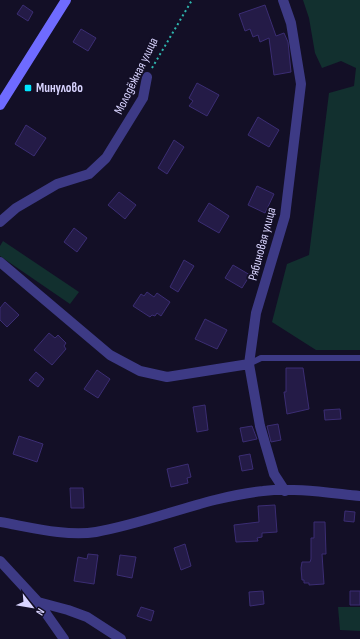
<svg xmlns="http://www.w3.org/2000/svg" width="360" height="639" font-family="'Sofia Sans Condensed',sans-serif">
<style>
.green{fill:#12302f}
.building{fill:#241b47;stroke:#3b2d73}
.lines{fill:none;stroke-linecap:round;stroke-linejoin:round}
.path{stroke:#2fb8b0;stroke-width:2;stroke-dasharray:2 3;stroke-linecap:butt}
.lane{stroke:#3d3a85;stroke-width:6}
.street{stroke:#3d3a85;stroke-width:10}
.secondary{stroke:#6f6bff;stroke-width:10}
.poi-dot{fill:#00e5ff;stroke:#130f26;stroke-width:1.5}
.labels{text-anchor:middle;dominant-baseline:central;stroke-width:4;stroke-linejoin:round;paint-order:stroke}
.street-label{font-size:13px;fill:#d9d4ff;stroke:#130f26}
.poi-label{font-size:13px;font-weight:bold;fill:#d9d4ff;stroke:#130f26;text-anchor:start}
</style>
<rect width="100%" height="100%" fill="#130f26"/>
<path class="green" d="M303 0H360V350H316L272 322 287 264 309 255 329 93 354 86 356 68 341 61 322 68 315 53 309 18Z
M3 241 79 292 70 304 0 256V246Z
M338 607H360V631L340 630Z"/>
<path class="building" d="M23 5 33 12 28 21 17 14Z
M265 5 276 36 284 33 288 42 291 72 274 75 269 38 260 42 258 35 253 37 250 29 245 31 239 14Z
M81 29 96 38 88 51 73 42Z
M197 83 219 95 207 116 189 106 193 101 189 98Z
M258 117 279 130 269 147 248 135Z
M26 125 46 138 34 156 15 144Z
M174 140 184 147 167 174 158 168Z
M257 186 274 194 265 213 248 205Z
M119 192 136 205 125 219 108 205Z
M209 203 229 216 219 233 198 221Z
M74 228 87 238 77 252 64 242Z
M184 260 194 266 178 292 170 287Z
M233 265 250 275 242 288 225 278Z
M147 292 154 297 157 293 170 302 161 316 157 313 155 316 152 315 150 317 133 306 141 294 144 296Z
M5 302 19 315 7 327 0 320V308Z
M205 319 227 330 217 349 195 339Z
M49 333 55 338 58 335 66 343 64 346 66 349 52 365 34 350Z
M286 368H303L309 409 287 414 284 392H286Z
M97 370 110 379 98 398 84 389Z
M36 372 44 379 38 387 29 380Z
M205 405 208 430 197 432 193 407Z
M340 409 341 419 325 420 324 410Z
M278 424 281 440 271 442 267 426Z
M252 426 257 439 243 442 240 428Z
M19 436 43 444 37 462 13 454Z
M250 454 253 469 242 471 239 456Z
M188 464 191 477 187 478 188 483 171 487 167 469Z
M70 488H83L84 508H71Z
M275 505 277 532 262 533V537L257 538 258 541 236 542 234 525 259 522 258 506Z
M345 511 355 512 354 522 344 521Z
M314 522H325L326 554H322L324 584 309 585V583H304V580H302L301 568 302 562H310L311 559V538H314Z
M185 544 191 566 181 570 174 548Z
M88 554 98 555 94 584 74 581 78 557 87 559Z
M120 555 136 557 132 578 117 575Z
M263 591 264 604 250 606 249 592Z
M350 591H360V605H350Z
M141 607 154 611 151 621 137 616Z"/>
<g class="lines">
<path class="path" d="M152 68 192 0"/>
<path class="lane" d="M249 364 261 358H360"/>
<path class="street" d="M283 0 291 23 301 84 285 216 256 313 249 364 260 426 274 474 285 491
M0 222 16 208 57 184 89 174 106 158 143 98 147 77
M0 262 110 355 140 371 167 377 249 364
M0 522C29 527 67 537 96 532 152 522 206 497 263 491 294 487 330 493 360 496
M0 561 38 602 64 639
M38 602 68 610 87 617 121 639"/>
<path class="secondary" d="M0 105 66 0"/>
</g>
<rect class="poi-dot" x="24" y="84" width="8" height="8" rx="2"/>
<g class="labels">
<g class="street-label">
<text transform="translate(136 76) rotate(-64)">Молодёжная улица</text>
<text transform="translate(262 244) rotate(-75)">Рябиновая улица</text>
</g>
<g class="poi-label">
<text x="36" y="88">Минулово</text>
</g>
</g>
<g transform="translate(32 607) rotate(121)" stroke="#130f26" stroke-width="3" paint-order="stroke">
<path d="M0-3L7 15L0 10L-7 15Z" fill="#d9d4ff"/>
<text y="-6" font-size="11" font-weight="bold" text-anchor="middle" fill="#d9d4ff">N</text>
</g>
</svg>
